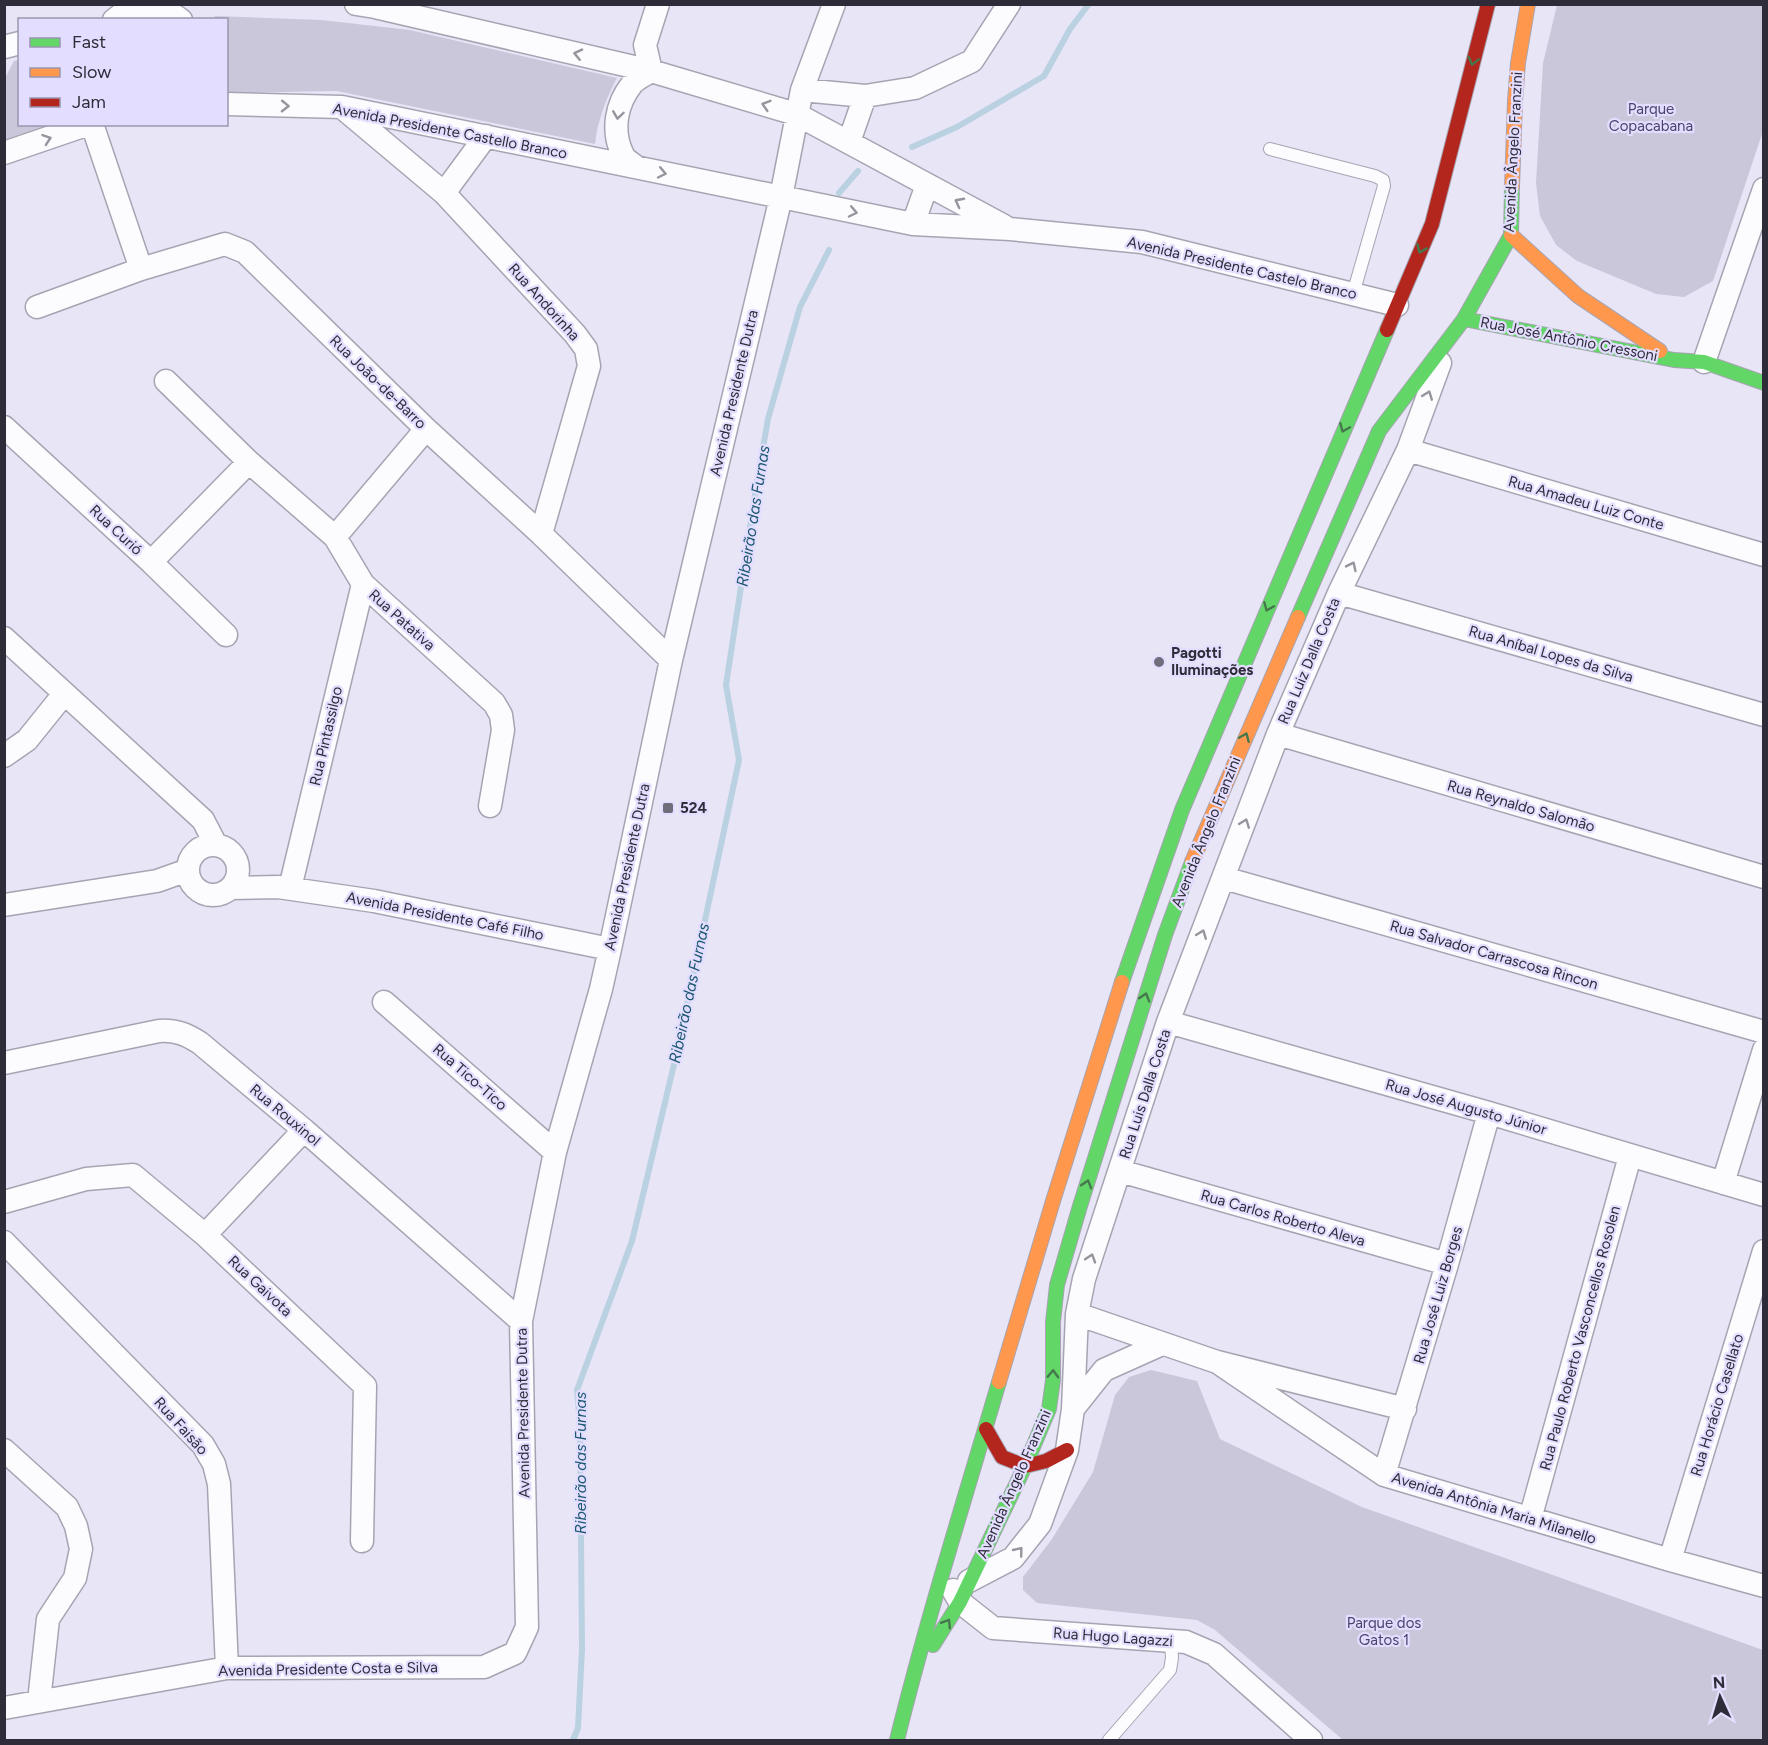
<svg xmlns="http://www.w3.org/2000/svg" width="1768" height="1745" font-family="Figtree,sans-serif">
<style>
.green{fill:#cac7db}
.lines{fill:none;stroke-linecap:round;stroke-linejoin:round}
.stream{stroke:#bad1e1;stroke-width:6}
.lane-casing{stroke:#a7a4b2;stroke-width:14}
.street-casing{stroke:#a7a4b2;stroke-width:25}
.fast-casing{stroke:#a7a4b2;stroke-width:16}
.slow-casing{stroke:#a7a4b2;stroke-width:16}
.jam-casing{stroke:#a7a4b2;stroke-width:16}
.lane{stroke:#fcfbfe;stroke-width:12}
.street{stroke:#fcfbfe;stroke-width:22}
.fast{stroke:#63d668;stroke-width:14}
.slow{stroke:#ff974d;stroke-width:14}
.jam{stroke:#b3261e;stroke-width:14}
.oneway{stroke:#96949c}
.oneway2{stroke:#46784e}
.poi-dot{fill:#706d7c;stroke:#e3ddff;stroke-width:2}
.labels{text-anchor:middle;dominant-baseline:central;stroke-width:4.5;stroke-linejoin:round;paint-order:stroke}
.park-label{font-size:15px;fill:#4d436e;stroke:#e3ddff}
.street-label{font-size:15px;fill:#2f2c39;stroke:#e3ddff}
.poi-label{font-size:15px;font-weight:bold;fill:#2f2c39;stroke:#e3ddff;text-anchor:start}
.water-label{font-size:16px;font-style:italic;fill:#1b586f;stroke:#e3ddff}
</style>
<rect width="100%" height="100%" fill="#e8e5f7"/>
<path class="green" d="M1557 5H1763V131L1713 281 1684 297 1656 294 1577 261 1556 245 1540 216 1536 183 1543 63Z
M215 16 321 20 410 30 617 78C606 99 598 119 595 144L337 91 231 93 227 92 226 20H213Z
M19 60 20 124 49 125 5 140V78L14 61Z
M1151 1370 1197 1381 1220 1439 1362 1507 1763 1650V1740H1343L1215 1630 1197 1620 1037 1603 1023 1590V1577L1052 1539 1093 1472 1115 1395 1129 1377Z"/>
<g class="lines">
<path class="stream" d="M912 147 957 127 1044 76 1070 29 1089 4
M839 193 858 171
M573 1740 578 1728 582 1649 580 1423 577 1390 632 1241 677 1052 739 760 726 685 757 482 768 419 800 307 829 250"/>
<g class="lane-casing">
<path id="lane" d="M1270 149 1375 176 1383 180 1384 186 1353 294
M1109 1740 1170 1670 1172 1658 1171 1641"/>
</g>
<g class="street-casing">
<path id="street" d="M356 4 375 7 651 71 796 114 1004 226
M114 20C133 3 161 4 181 20
M4 47 20 43
M802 90 865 96 915 88 972 61 1009 4
M226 104 342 107 913 224 1010 229 1142 242 1397 305
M344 109 444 193
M92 124 141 269
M486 136 444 193 575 334 586 349 589 366 541 534
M849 142 865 96
M4 153 89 124
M636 167C632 163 625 160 623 155 611 131 616 104 632 84 637 78 645 75 651 71L645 45 658 4
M913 224 927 185
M37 307 141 269 225 244 245 252 426 429 541 534 671 660
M1704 362 1764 189
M166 381 249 462 335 537 363 584 494 703 501 715 503 730 490 806
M4 427 151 562 226 635
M1408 450 1764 555
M335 537 426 429
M151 562 249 462
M1339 593 1764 715
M4 638 203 820 216 845
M1278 734 1764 877
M4 756 27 740 64 694
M188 870a25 25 0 1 1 50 0a25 25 0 1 1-50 0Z
M1224 878 1764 1032
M231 888 278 887 374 901 610 949
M290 888 363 584
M4 905 157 881 188 870
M384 1002 555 1152
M1168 1022 1489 1113 1764 1195
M4 1063 159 1031C176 1030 186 1034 200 1043L304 1130 521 1321
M1120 1171 1447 1264
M1723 1183 1764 1050
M4 1202 86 1179 133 1175 205 1235 365 1386 362 1541
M205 1235 304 1130
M4 1242 203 1445 214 1464 219 1484 227 1668
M1077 1314 1217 1362 1405 1409
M1217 1362 1384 1475 1670 1560 1764 1586
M1073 1409 1104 1370 1162 1344
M4 1450 67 1507 76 1526 81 1549 75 1578 48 1619 39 1701
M1384 1475 1447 1264 1489 1113
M1530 1519 1630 1156
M1670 1560 1764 1251
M969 1581 1013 1558 1040 1524 1067 1450 1073 1409 1077 1314 1084 1279 1168 1022 1278 734 1339 593 1408 450 1440 363
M953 1590 960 1602 993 1628 1186 1642 1214 1654 1311 1740
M4 1708 227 1668 484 1667 515 1653 527 1627 521 1321 555 1152 601 989 610 949 671 660 781 197 802 90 834 4"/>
</g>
<g class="fast-casing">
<path id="fast" d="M1464 319 1674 360 1704 362 1764 383
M1298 617 1379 431 1464 319 1511 235 1512 187
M1122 982 1182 810 1387 330
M933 1645 960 1602 1025 1466 1049 1409 1053 1380V1322L1057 1285 1080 1206 1165 935 1192 862
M897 1740C927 1619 964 1501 999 1382"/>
</g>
<g class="slow-casing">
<path id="slow" d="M1512 187 1515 101 1518 63 1528 4
M1511 235 1578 296 1660 351
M1192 862 1298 617
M999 1382 1053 1201 1122 982"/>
</g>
<g class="jam-casing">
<path id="jam" d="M1387 330 1432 224 1488 4
M986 1429 1002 1457 1025 1466 1046 1461 1067 1450"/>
</g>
<use href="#lane" class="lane"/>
<use href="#street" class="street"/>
<use href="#fast" class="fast"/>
<use href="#slow" class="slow"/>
<use href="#jam" class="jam"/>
</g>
<defs><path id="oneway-chevron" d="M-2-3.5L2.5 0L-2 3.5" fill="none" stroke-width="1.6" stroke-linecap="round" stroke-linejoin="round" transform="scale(1.5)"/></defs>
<g class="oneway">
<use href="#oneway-chevron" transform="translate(578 54) rotate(-167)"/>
<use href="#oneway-chevron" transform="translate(766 105) rotate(-163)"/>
<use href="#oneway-chevron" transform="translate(285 106) rotate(1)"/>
<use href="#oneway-chevron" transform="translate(618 115) rotate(98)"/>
<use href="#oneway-chevron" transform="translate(47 139) rotate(-19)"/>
<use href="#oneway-chevron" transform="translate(662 173) rotate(12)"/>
<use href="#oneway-chevron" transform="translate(959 202) rotate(-152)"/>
<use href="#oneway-chevron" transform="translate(853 212) rotate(12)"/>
<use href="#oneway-chevron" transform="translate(1428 395) rotate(-69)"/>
<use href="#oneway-chevron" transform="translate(1352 566) rotate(-64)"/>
<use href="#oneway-chevron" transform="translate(1245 823) rotate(-69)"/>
<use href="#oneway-chevron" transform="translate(1202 934) rotate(-69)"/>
<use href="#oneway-chevron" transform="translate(1091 1258) rotate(-72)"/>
<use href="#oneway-chevron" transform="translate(1019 1551) rotate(-51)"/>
</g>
<g class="oneway2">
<use href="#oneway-chevron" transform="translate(1473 61) rotate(104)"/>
<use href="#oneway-chevron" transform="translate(1421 249) rotate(114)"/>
<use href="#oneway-chevron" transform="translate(1344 428) rotate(113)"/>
<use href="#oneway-chevron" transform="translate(1268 607) rotate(113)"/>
<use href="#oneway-chevron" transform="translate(1245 737) rotate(-67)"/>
<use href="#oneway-chevron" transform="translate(1145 997) rotate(-73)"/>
<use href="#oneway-chevron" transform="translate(1087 1184) rotate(-73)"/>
<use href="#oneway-chevron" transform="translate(1053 1374) rotate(-88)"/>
<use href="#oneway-chevron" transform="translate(947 1623) rotate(-58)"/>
</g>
<g class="poi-dot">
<circle cx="1159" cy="662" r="6"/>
<rect x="662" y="802" width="12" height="12" rx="3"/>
</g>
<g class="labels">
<g class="park-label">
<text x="1651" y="109">Parque<tspan x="1651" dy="17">Copacabana</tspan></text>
<text x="1384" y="1623">Parque dos<tspan x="1384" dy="17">Gatos 1</tspan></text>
</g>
<g class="street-label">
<text transform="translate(450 131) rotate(11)">Avenida Presidente Castello Branco</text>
<text transform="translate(1513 152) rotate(-87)">Avenida Ângelo Franzini</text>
<text transform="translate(1242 268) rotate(13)">Avenida Presidente Castelo Branco</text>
<text transform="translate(544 302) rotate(48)">Rua Andorinha</text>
<text transform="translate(1569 339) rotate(11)">Rua José Antônio Cressoni</text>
<text transform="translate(378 382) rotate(44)">Rua João-de-Barro</text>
<text transform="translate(734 393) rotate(-77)">Avenida Presidente Dutra</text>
<text transform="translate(1586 503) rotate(16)">Rua Amadeu Luiz Conte</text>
<text transform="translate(116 530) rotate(43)">Rua Curió</text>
<text transform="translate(402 620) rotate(42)">Rua Patativa</text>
<text transform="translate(1551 654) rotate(16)">Rua Aníbal Lopes da Silva</text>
<text transform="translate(1309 661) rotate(-67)">Rua Luiz Dalla Costa</text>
<text transform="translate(326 736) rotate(-77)">Rua Pintassilgo</text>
<text transform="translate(1521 806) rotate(16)">Rua Reynaldo Salomão</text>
<text transform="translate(1206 832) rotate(-68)">Avenida Ângelo Franzini</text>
<text transform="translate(627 867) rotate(-78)">Avenida Presidente Dutra</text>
<text transform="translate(445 916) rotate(11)">Avenida Presidente Café Filho</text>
<text transform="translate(1494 955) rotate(16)">Rua Salvador Carrascosa Rincon</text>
<text transform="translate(470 1077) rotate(41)">Rua Tico-Tico</text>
<text transform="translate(1145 1094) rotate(-72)">Rua Luis Dalla Costa</text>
<text transform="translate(1466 1107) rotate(16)">Rua José Augusto Júnior</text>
<text transform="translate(285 1115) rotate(40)">Rua Rouxinol</text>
<text transform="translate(1283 1218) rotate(16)">Rua Carlos Roberto Aleva</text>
<text transform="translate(260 1286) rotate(43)">Rua Gaivota</text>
<text transform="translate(1438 1295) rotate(-74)">Rua José Luiz Borges</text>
<text transform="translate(1580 1338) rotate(-75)">Rua Paulo Roberto Vasconcellos Rosolen</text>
<text transform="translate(1717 1405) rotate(-73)">Rua Horácio Casellato</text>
<text transform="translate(523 1413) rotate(-91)">Avenida Presidente Dutra</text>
<text transform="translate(181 1426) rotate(48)">Rua Faisão</text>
<text transform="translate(1014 1484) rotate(-66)">Avenida Ângelo Franzini</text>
<text transform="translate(1494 1508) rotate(17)">Avenida Antônia Maria Milanello</text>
<text transform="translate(1113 1637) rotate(4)">Rua Hugo Lagazzi</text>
<text transform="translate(328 1669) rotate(-1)">Avenida Presidente Costa e Silva</text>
</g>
<g class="poi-label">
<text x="1171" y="653">Pagotti<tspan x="1171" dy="17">Iluminações</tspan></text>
<text x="680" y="808">524</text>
</g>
<g class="water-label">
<text transform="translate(753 516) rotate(-81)">Ribeirão das Furnas</text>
<text transform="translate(689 993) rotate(-78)">Ribeirão das Furnas</text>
<text transform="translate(580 1463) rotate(-90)">Ribeirão das Furnas</text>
</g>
</g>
<rect width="1768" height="1745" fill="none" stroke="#2f2c39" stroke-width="12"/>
<rect x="18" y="18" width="210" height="108" fill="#e3ddff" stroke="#9b96b0" stroke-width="1.5"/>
<rect x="30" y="38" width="30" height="9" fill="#63d668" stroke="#9b96b0" stroke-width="1.5"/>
<text x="72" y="48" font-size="18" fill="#2f2c39">Fast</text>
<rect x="30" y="68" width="30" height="9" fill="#ff974d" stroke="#9b96b0" stroke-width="1.5"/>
<text x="72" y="78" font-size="18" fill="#2f2c39">Slow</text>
<rect x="30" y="98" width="30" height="9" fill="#b3261e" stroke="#9b96b0" stroke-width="1.5"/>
<text x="72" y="108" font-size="18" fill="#2f2c39">Jam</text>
<g transform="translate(1720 1697) rotate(356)" stroke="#e3ddff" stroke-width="4.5" paint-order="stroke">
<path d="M0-4.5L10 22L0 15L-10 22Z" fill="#2f2c39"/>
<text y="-9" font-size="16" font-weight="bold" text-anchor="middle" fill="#2f2c39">N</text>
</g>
</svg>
